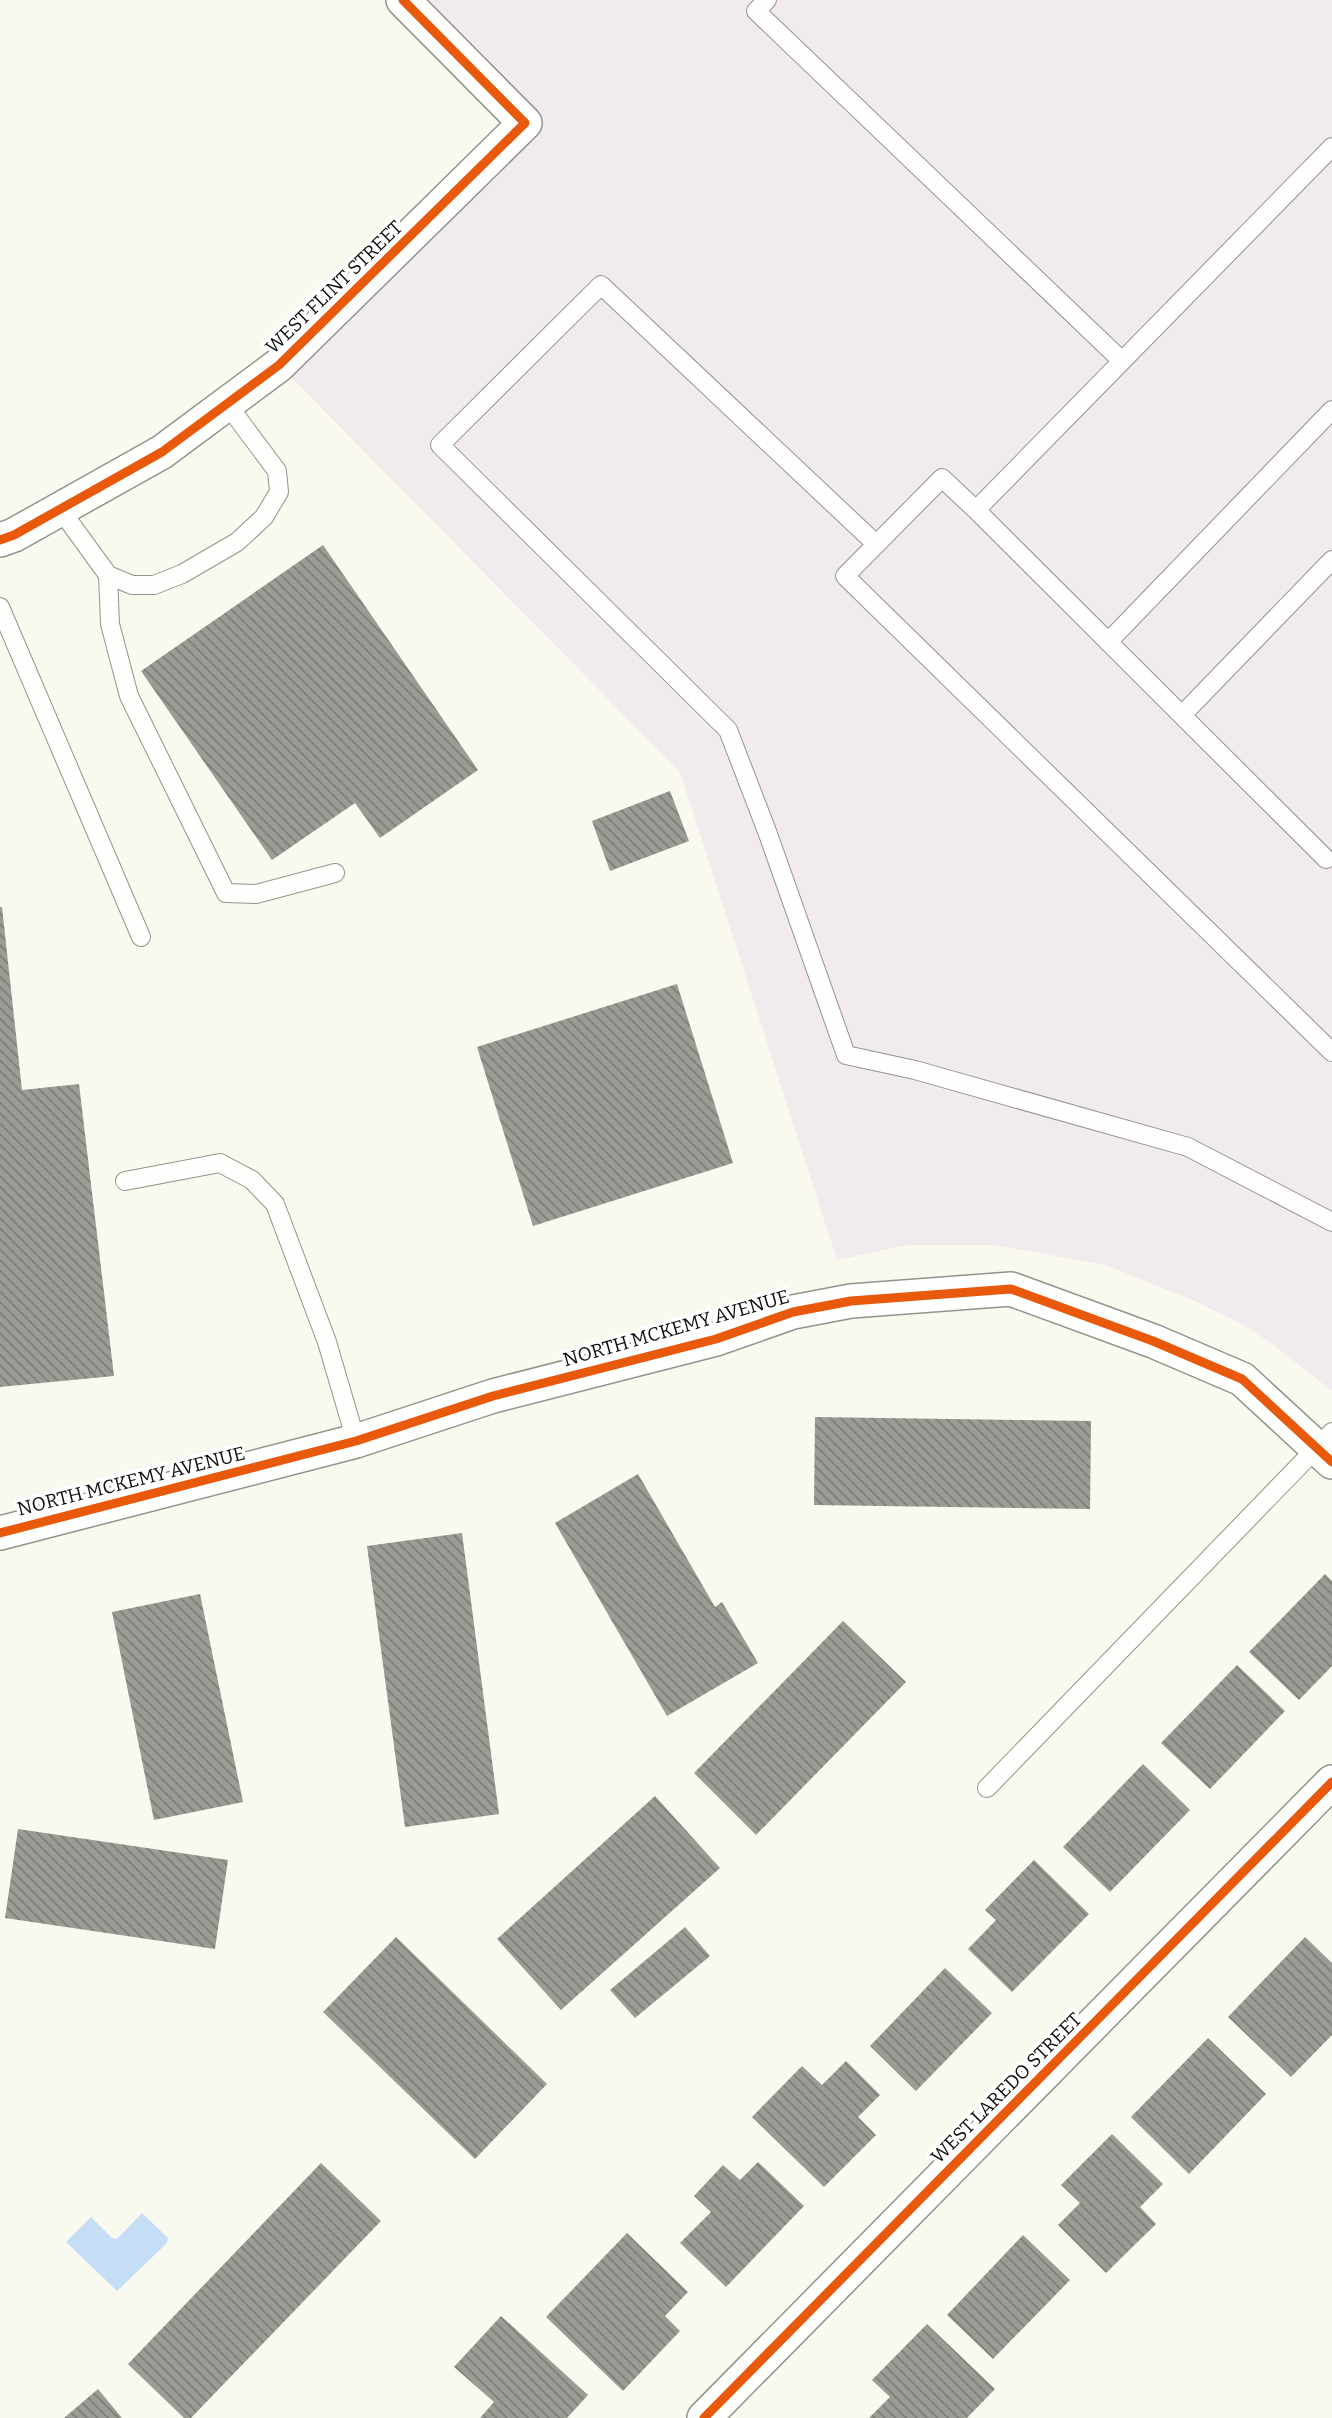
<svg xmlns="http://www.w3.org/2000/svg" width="1332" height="2418" font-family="Bitter,serif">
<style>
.industrial{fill:#f2ebed}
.water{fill:#c5def5}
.building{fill:url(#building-back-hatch)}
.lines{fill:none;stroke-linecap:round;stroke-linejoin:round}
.lane-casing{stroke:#93928e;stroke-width:20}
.street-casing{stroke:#93928e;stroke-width:36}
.lane{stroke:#fefefd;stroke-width:18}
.street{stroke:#fefefd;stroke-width:33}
.cycleway-casing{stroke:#fff;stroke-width:13}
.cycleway{stroke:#e8590c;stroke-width:9}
.labels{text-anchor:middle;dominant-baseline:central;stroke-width:7;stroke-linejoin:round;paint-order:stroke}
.street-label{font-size:19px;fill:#0b0b0b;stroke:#fff}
</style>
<defs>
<pattern id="building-back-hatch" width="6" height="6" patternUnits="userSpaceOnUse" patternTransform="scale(1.75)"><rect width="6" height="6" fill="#9c9b95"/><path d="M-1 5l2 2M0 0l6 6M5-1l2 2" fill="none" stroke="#7d7d78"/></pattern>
</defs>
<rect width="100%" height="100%" fill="#faf9ef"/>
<path class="industrial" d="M402 0H1332V1391L1272 1344 1242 1324 1195 1301 1106 1265 993 1245H907L837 1260 680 772 279 365 525 123Z"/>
<path class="water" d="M142 2213 168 2238 167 2243 117 2291 66 2242 91 2217 112 2238 117 2239Z"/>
<path class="building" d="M323 545 478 770 380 838 355 803 272 860 141 671Z
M670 791 689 841 610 871 592 821Z
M0 907H2L22 1090 79 1084 114 1376 0 1387Z
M677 984 733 1163 533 1226 477 1047Z
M815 1417 1091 1421 1090 1509 814 1505Z
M638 1474 715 1607 722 1602 758 1663 667 1716 555 1523Z
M462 1533 499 1814 405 1827 367 1546Z
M1325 1574 1332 1581V1666L1299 1700 1249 1652Z
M200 1594 243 1802 154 1820 112 1612Z
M843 1621 906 1682 756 1835 694 1773Z
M1237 1665 1285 1711 1210 1789 1161 1743Z
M1143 1764 1190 1810 1110 1892 1063 1847Z
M655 1796 720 1868 561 2010 497 1939Z
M18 1829 228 1860 215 1949 5 1918Z
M1034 1860 1089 1914 1012 1992 968 1949 996 1920 985 1910Z
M685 1927 710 1956 635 2018 610 1990Z
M396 1937 547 2084 475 2159 323 2012Z
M1305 1937 1332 1963V2035L1291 2077 1228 2017Z
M945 1968 992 2013 916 2091 870 2046Z
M1208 2038 1266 2094 1189 2174 1131 2117Z
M846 2061 880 2095 858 2117 876 2135 824 2187 752 2117 802 2066 822 2085Z
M1112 2134 1163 2184 1140 2207 1156 2224 1106 2273 1058 2225 1080 2203 1061 2185Z
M758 2162 804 2206 726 2287 680 2243 711 2212 694 2196 723 2165 740 2180Z
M321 2163 381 2221 191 2418H184L128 2364Z
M627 2233 688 2292 665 2316 680 2331 623 2391 546 2317Z
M1023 2235 1070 2280 993 2359 947 2315Z
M501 2316 588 2395 567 2418H480L494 2402 454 2367Z
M927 2324 995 2389 967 2418H869L890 2397 872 2380Z
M98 2389 122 2418H64Z"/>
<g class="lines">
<g class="lane-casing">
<path id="lane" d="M767 0 756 11 1122 361
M60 509 108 575 132 585H154L182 574 237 542 264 517 279 492 277 471 227 404
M976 510 942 478 845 576 1332 1052
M876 544 601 285 440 445 728 730 768 834 846 1055 915 1070 1188 1147 1332 1222
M108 575 110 624 129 696 226 893 256 894 335 873
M0 607 141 937
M1108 642 1332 410
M1182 715 1332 560
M1326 859 976 510 1332 147
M125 1181 220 1163 252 1180 275 1204 327 1342 356 1441
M987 1788 1332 1432"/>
</g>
<g class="street-casing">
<path id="street" d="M0 540 14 535 162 452 279 365 525 123 403 0
M0 1533 356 1441 493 1396 716 1339 793 1312 851 1301 1011 1289 1153 1341 1242 1379 1332 1462
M704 2418 1332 1782"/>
</g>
<use href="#lane" class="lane"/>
<use href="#street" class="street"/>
<g class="cycleway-casing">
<path id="cycleway" d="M0 540 14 535 162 452 279 365 525 123 403 0
M0 1533 356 1441 493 1396 716 1339 793 1312 851 1301 1011 1289 1153 1341 1242 1379 1332 1462
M704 2418 1332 1782"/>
</g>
<use href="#cycleway" class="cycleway"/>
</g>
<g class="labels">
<g class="street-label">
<text transform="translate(334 287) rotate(-44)">WEST FLINT STREET</text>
<text transform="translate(676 1328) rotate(-16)">NORTH MCKEMY AVENUE</text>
<text transform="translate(131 1481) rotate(-14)">NORTH MCKEMY AVENUE</text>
<text transform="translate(1006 2088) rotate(-45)">WEST LAREDO STREET</text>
</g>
</g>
</svg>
